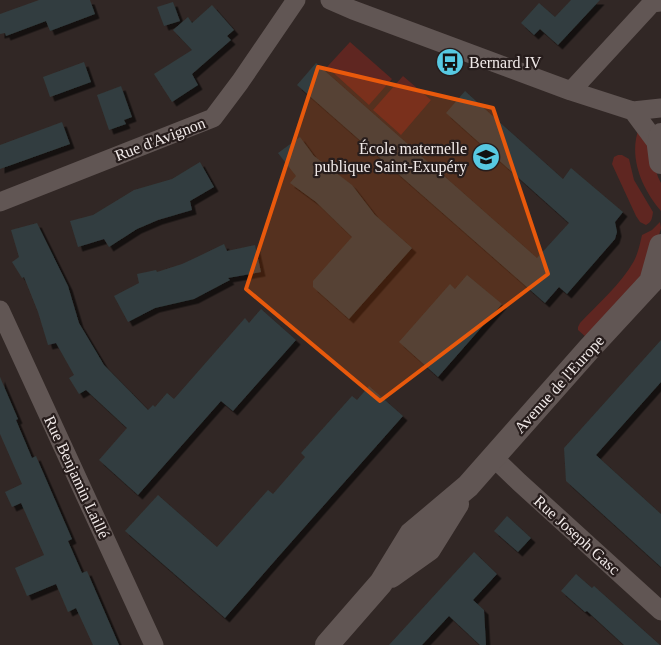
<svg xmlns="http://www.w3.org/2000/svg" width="661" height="645" font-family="Georgia,serif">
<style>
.green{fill:#5f2621}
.building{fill:#323d3f;filter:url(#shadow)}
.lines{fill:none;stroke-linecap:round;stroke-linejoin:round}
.minor{stroke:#615654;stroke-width:19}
.tertiary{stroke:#615654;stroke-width:24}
.marked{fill:#e8590c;fill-opacity:0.2;stroke:#e8590c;stroke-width:4;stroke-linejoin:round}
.labels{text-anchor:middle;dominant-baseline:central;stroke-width:4.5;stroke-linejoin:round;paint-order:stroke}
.poi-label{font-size:16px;fill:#f1eae9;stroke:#271d1c;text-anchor:start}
.street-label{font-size:16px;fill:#f1eae9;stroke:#271d1c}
</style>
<defs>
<filter id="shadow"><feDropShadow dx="4.5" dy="4.5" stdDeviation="0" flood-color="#0009"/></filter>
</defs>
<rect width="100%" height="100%" fill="#312725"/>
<path class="green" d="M350 42 392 79 369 105 327 67Z
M403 76 431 100 401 135 373 110Z
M639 128 643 131 658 177 661 183V211C642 189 628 157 639 128Z
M618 155H622L629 159 634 180 653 212C652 218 652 222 646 225L640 222 636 216 612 164 614 157Z
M660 222 661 228 656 246 644 272 587 338 578 330V327L580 323C598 304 621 284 634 261 638 253 640 244 642 235L652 230Z"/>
<path class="building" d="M39 0H90L95 14 50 31 46 21 6 36 5 33 0 34V14Z
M571 0H600L558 45 540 29 534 35 521 23 539 3 555 17Z
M173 2 180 21 164 26 157 7Z
M212 5 234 30 227 36 231 40 192 74 198 85 172 102 154 74 192 50 173 30 188 17 192 23Z
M84 62 91 82 50 97 43 77Z
M316 63 537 258 569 223 446 113 465 91 563 179 571 168 623 212 615 222 617 232 615 239 567 294 559 287 545 303 297 85Z
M121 86 132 117 124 120 126 124 109 130 97 95Z
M62 122 70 144 0 169V145Z
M300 137 314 156 352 185 375 215 412 248 349 319 313 287V281L352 237 316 202 290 183 296 176 278 153Z
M200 162 214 187 190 201 192 210 158 220 137 229 109 247 104 239 78 247 70 221 93 215 134 190 172 179Z
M37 223 68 286 79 323 104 365 148 410 153 405 155 407 167 393 174 399 245 318 249 323 261 309 296 340 233 411 221 401 138 495 99 460 127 428 86 390 79 394 69 378 74 375 56 343 48 345 38 312 24 277 22 278 12 262 19 257 11 230Z
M224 244 227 251 255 245 261 272 228 278 230 280 194 299 155 308 128 322 114 296 139 283 137 274 156 270 157 272 182 264 195 258Z
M467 275 502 304 438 377 399 342 450 284 455 289Z
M661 340V382L596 455 661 514V567L566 481 564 448Z
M0 377 18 419 16 420 32 458 36 456 72 539 68 541 82 573 87 571 119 645H93L76 608 68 612 56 584 27 596 15 568 44 555 21 503 12 507 5 492 22 484 0 434Z
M369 386 403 416 279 556 225 618 125 531 158 495 217 547 268 490 273 494 305 457 301 453 352 396 357 400Z
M507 516 531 538 518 552 494 531Z
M474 552 497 574 473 600 484 610 486 645H480L449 616 422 645H389Z
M576 574 592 588 594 586 660 645H624L587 611 585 612 561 591Z"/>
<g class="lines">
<path class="minor" d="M330 0 353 10 571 91 633 111 661 108
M571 91 652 3 661 2
M633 111 659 146
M0 202 213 118 240 82 296 0
M0 310 154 645
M494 458 519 482 661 611"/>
<path class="tertiary" d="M661 135 659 146 661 162
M651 282 661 246
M391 576 429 549 457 504
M327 645 381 583 411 534 468 486 589 349 661 271"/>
</g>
<path class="marked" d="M318 67 493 108 548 274 380 401 246 289Z"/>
<defs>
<g id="bus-disc" transform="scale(1.4375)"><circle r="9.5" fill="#57c9e2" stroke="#271d1c"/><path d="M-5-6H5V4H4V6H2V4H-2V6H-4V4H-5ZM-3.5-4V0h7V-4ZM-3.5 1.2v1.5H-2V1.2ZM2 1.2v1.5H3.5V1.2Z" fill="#111"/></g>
<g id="school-disc" transform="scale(1.4375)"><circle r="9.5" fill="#57c9e2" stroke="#271d1c"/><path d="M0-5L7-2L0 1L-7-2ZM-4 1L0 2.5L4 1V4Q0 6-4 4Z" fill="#111"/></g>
</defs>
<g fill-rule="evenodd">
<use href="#bus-disc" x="450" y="62"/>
<use href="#school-disc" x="486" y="157"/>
</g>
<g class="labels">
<g class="poi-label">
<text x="469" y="62">Bernard IV</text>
<text x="467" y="148" text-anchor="end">École maternelle<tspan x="467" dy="18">publique Saint-Exupéry</tspan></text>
</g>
<g class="street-label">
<text transform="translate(160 139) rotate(-21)">Rue d'Avignon</text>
<text transform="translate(559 384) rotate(-48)">Avenue de l'Europe</text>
<text transform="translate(77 477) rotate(65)">Rue Benjamin Laillé</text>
<text transform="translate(577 535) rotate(42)">Rue Joseph Gasc</text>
</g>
</g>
</svg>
